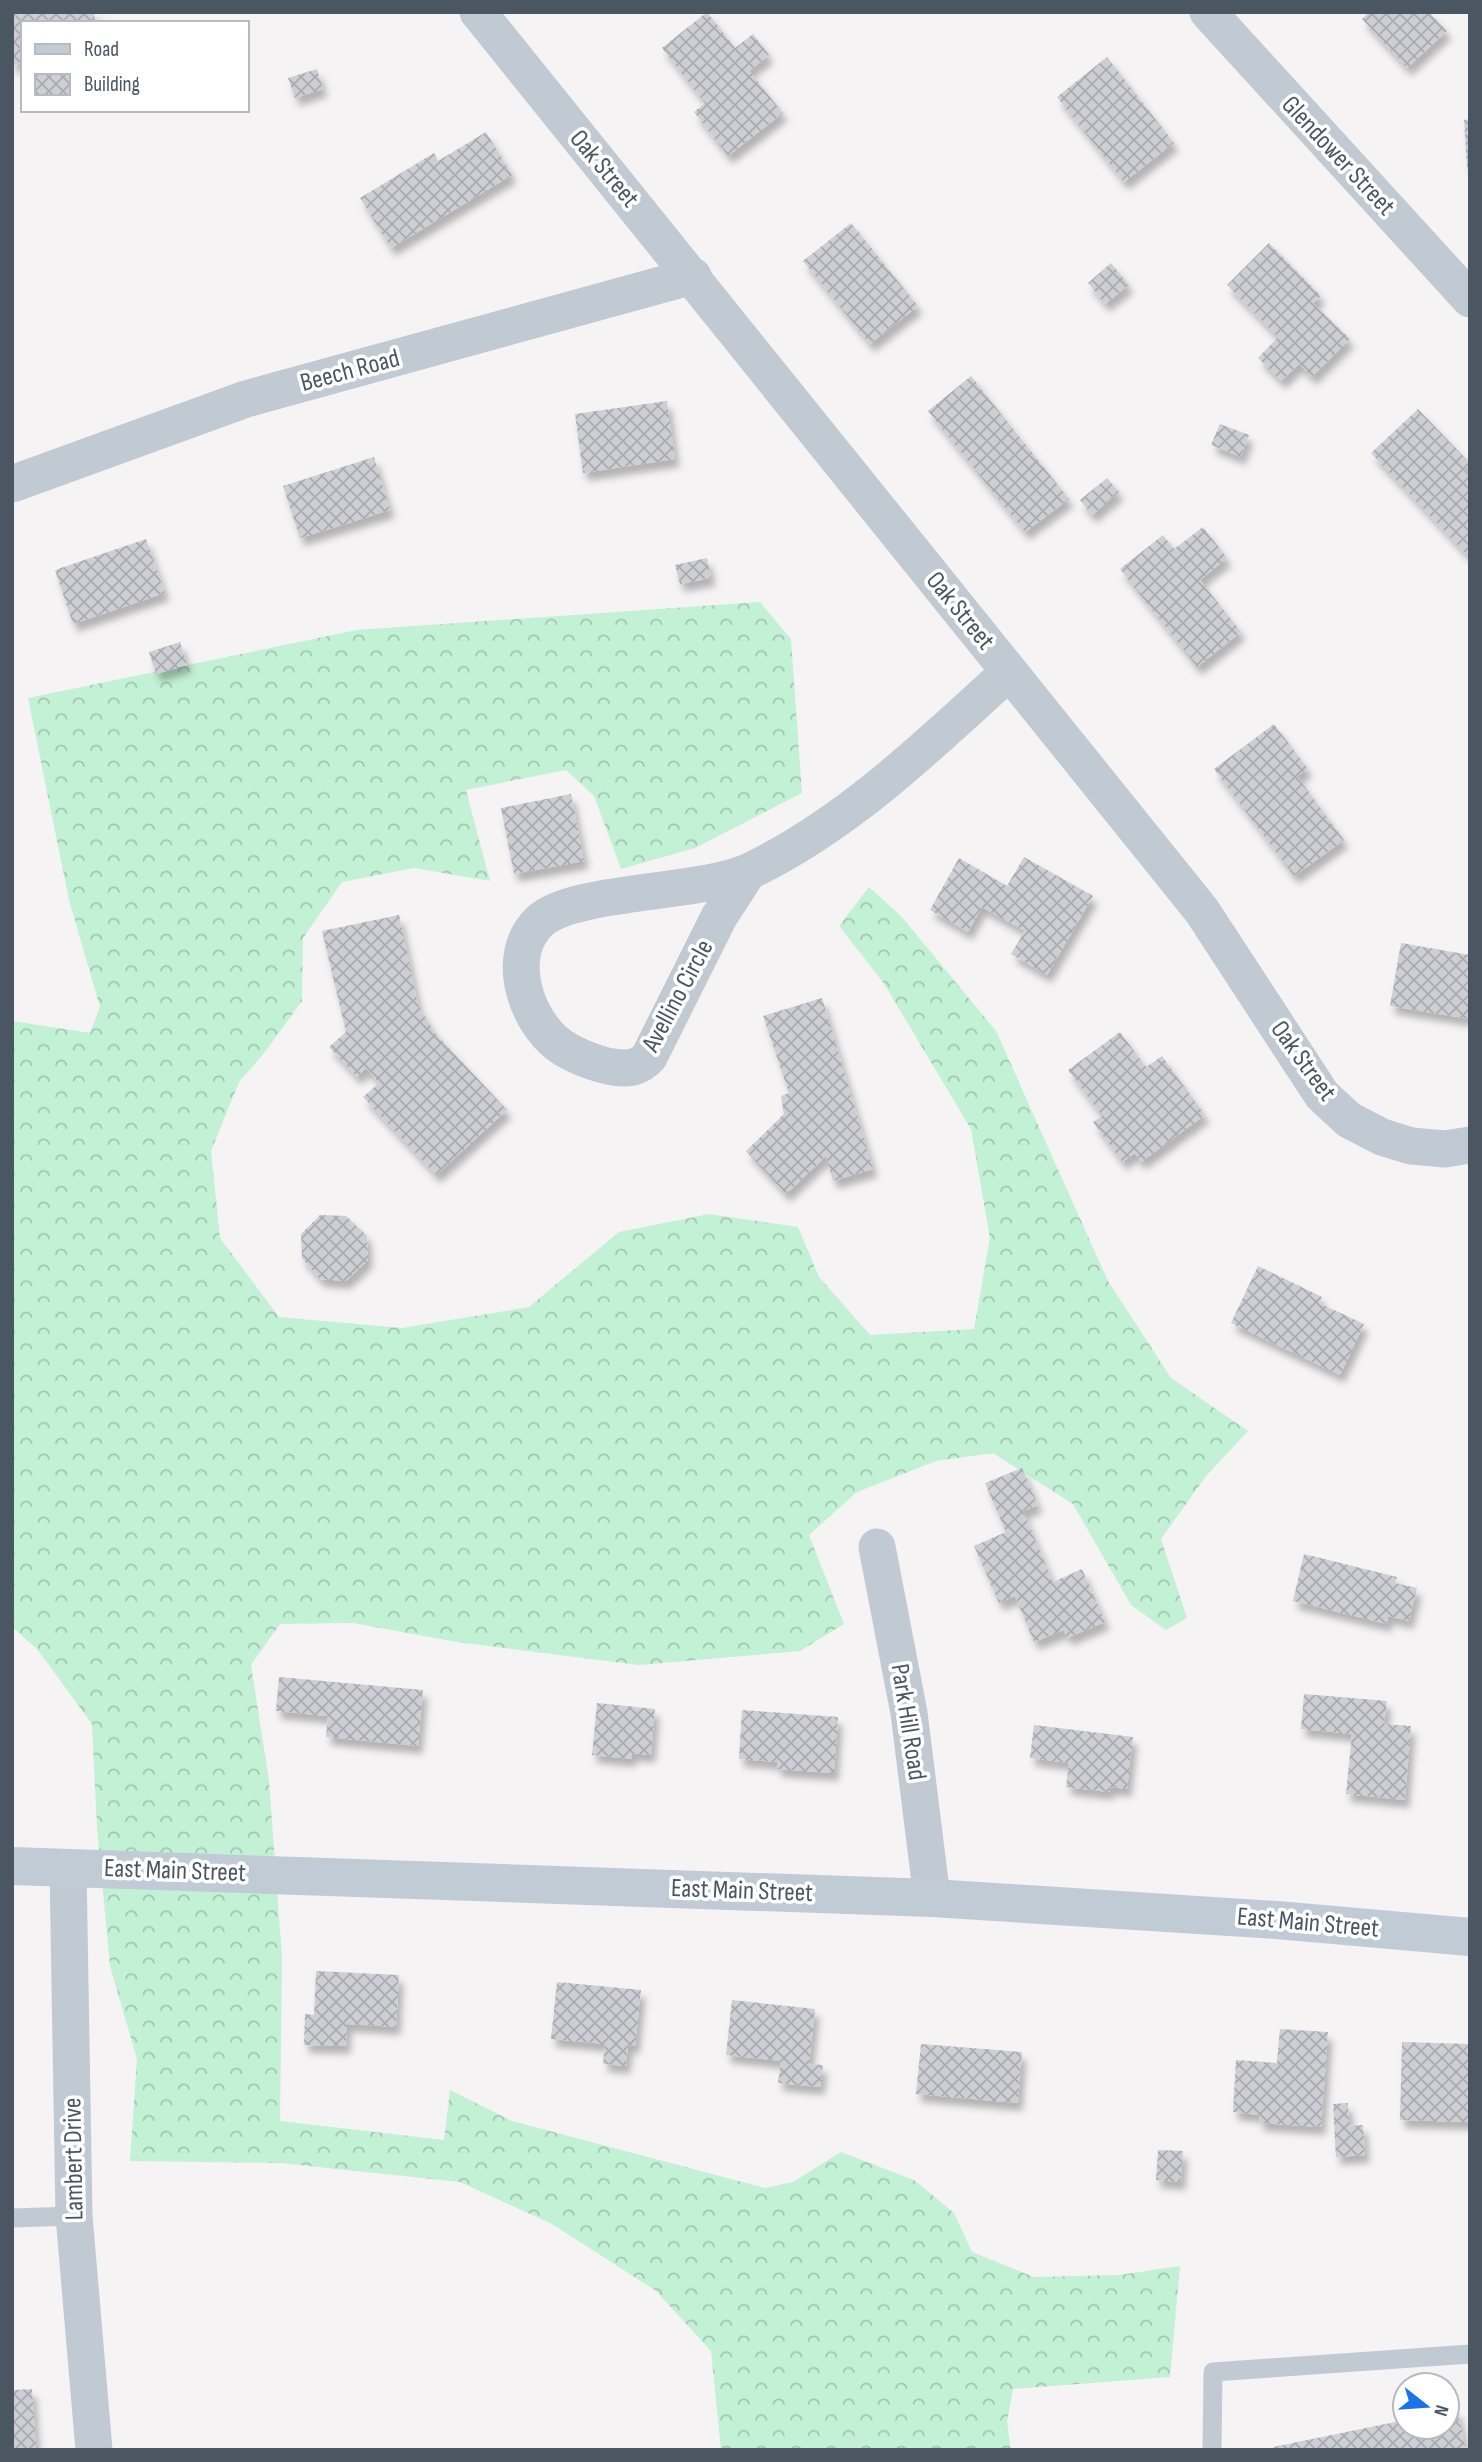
<svg xmlns="http://www.w3.org/2000/svg" width="1482" height="2462" font-family="'Sofia Sans Condensed',sans-serif">
<style>
.forest{fill:url(#forest-crowns)}
.building{fill:url(#building-cross-hatch);filter:url(#shadow)}
.lines{fill:none;stroke-linecap:round;stroke-linejoin:round}
.service{stroke:#c1cad2;stroke-width:19}
.minor{stroke:#c1cad2;stroke-width:37}
.secondary{stroke:#c1cbd6;stroke-width:38}
.labels{text-anchor:middle;dominant-baseline:central;stroke-width:7;stroke-linejoin:round;paint-order:stroke}
.street-label{font-size:26px;fill:#4a5661;stroke:#fff}
</style>
<defs>
<pattern id="forest-crowns" width="20" height="18" patternUnits="userSpaceOnUse" patternTransform="scale(1.75)"><rect width="20" height="18" fill="#c3f1d5"/><path d="M2 6a3 3 0 1 1 6 0M12 15a3 3 0 1 1 6 0" fill="none" stroke="#a0c6b0"/></pattern>
<pattern id="building-cross-hatch" width="8" height="8" patternUnits="userSpaceOnUse" patternTransform="scale(1.75)"><rect width="8" height="8" fill="#cdcfd5"/><path d="M0 0l8 8M0 8l8-8" fill="none" stroke="#a8abb0"/></pattern>
<filter id="shadow"><feDropShadow dx="4.5" dy="8" stdDeviation="3.5" flood-color="#0004"/></filter>
</defs>
<rect width="100%" height="100%" fill="#f5f3f3"/>
<path class="forest" d="M760 602 791 639 802 793 695 848 621 869 594 796 566 770 466 790 490 881 414 868 342 882 303 938 302 1001 265 1052 239 1082 211 1151 220 1238 279 1317 402 1328 529 1307 619 1232 709 1214 798 1227 819 1277 870 1335 974 1329 990 1238 971 1129 883 982 839 926 869 887 901 916 996 1031 1108 1281 1171 1378 1248 1431 1206 1476 1161 1539 1187 1618 1166 1630 1131 1605 1073 1504 993 1453 936 1461 857 1492 809 1535 844 1624 800 1651 639 1665 457 1642 353 1623 280 1624 251 1665 269 1781 282 1957 280 2121 444 2140 450 2090 512 2121 765 2188 793 2182 841 2152 914 2180 954 2213 972 2252 1034 2277 1119 2275 1180 2266 1170 2377 1013 2389 1007 2422 1011 2450H721L711 2351 656 2291 552 2224 460 2182 280 2163 130 2161 137 2059 110 1966 97 1828 92 1724 37 1649 12 1627V1021L90 1033 100 1007 69 900 28 698 357 630Z"/>
<path class="building" d="M12 12H100L94 15 97 23H23V62L12 66Z
M707 12 735 48 753 34 769 55 749 71 783 113 728 156 694 112 705 103 662 48Z
M1369 12H1429L1447 31 1407 68 1362 19Z
M1107 57 1174 143 1124 182 1057 97Z
M317 69 323 89 295 98 288 78Z
M1470 119V167H1467L1464 120Z
M486 132 512 175 391 248 360 198 434 153 438 161Z
M851 223 918 306 870 344 803 261Z
M1269 243 1321 296 1313 303 1350 339 1312 377 1299 364 1281 381 1258 358 1278 337 1227 285Z
M1111 263 1129 285 1105 304 1088 283Z
M971 376 1069 499 1025 532 928 411Z
M667 401 675 459 583 473 575 414Z
M1418 409 1470 463 1464 470 1470 476V551L1466 554 1371 453Z
M1220 424 1249 435 1241 457 1211 445Z
M374 457 390 510 300 538 283 486Z
M1107 478 1119 492 1092 515 1080 500Z
M1203 527 1227 558 1200 580 1241 632 1197 667 1120 569 1163 535 1174 549Z
M146 539 165 593 73 624 55 570Z
M707 558 711 578 680 584 675 565Z
M180 642 187 665 156 674 149 652Z
M1274 724 1308 769 1297 776 1344 840 1294 876 1214 769Z
M571 794 584 861 514 874 501 808Z
M1024 857 1093 896 1047 975 1011 954 1025 931 982 907 968 932 930 910 959 858 1007 886Z
M399 915 418 1005 435 1033 507 1110 436 1175 363 1097 379 1083 366 1068 357 1077 329 1047 346 1032 322 931Z
M1401 943 1470 955V1019L1390 1006Z
M822 998 873 1169 833 1181 826 1156 786 1194 746 1151 784 1114 781 1096 789 1093 763 1016Z
M1120 1032 1146 1067 1162 1056 1205 1115 1141 1162 1135 1153 1122 1162 1093 1122 1102 1116 1068 1070Z
M320 1215 346 1216 367 1236 368 1260 346 1281 320 1279 302 1258 301 1234Z
M1258 1266 1322 1297 1319 1303 1364 1324 1340 1375 1231 1323Z
M1022 1468 1038 1505 1023 1511 1053 1582 1082 1569 1105 1622 1067 1638 1064 1630 1034 1642 1015 1596 999 1603 974 1546 1006 1532 985 1483Z
M1304 1554 1397 1577 1395 1583 1417 1588 1409 1621 1388 1616 1387 1624 1293 1601Z
M279 1677 423 1690 418 1746 326 1737 328 1716 276 1711Z
M1304 1694 1387 1701 1384 1724 1411 1726 1405 1800 1346 1794 1352 1734 1301 1729Z
M597 1703 655 1709 651 1755 632 1753V1759L592 1755Z
M742 1710 838 1717 834 1773 777 1769V1762L739 1759Z
M1034 1725 1133 1737 1127 1789 1110 1787 1109 1792 1066 1787 1069 1763 1030 1758Z
M316 1971 399 1975 396 2027 347 2024 346 2046 304 2045 305 2014 314 2015Z
M557 1982 641 1990 635 2046 628 2045 626 2066 603 2064 605 2044 551 2039Z
M732 2000 815 2009 809 2064 823 2065 820 2087 778 2083 781 2061 726 2055Z
M1280 2029 1328 2032 1321 2127 1259 2123 1260 2115 1233 2112 1236 2060 1277 2063Z
M1402 2042 1470 2044V2122L1400 2120Z
M921 2044 1022 2052 1018 2103 916 2094Z
M1348 2103 1349 2126 1363 2125 1365 2155 1336 2157 1333 2104Z
M1158 2150 1183 2151 1181 2182 1156 2180Z
M32 2389 36 2450H12V2390Z
M1457 2409 1466 2450H1274L1273 2447 1405 2420V2427H1447V2411Z"/>
<g class="lines">
<path class="service" d="M12 2218 74 2216
M1212 2450 1213 2372 1470 2354"/>
<path class="minor" d="M478 12 1202 911 1322 1095 1349 1120 1382 1137 1411 1146 1445 1149 1470 1145
M1208 12 1470 299
M12 484 246 399 693 276
M748 872 719 917 649 1057C646 1060 641 1065 636 1066 615 1074 569 1055 553 1040 523 1012 506 953 540 921 573 890 701 894 750 871 849 823 929 745 1009 672
M877 1547 909 1713 932 1898
M68 1868 74 2216 94 2450"/>
<path class="secondary" d="M12 1866 932 1898 1277 1920 1470 1937"/>
</g>
<g class="labels">
<g class="street-label">
<text transform="translate(1338 156) rotate(47)">Glendower Street</text>
<text transform="translate(604 169) rotate(50)">Oak Street</text>
<text transform="translate(350 371) rotate(-15)">Beech Road</text>
<text transform="translate(960 611) rotate(51)">Oak Street</text>
<text transform="translate(678 996) rotate(-62)">Avellino Circle</text>
<text transform="translate(1303 1061) rotate(54)">Oak Street</text>
<text transform="translate(908 1722) rotate(81)">Park Hill Road</text>
<text transform="translate(175 1871) rotate(2)">East Main Street</text>
<text transform="translate(742 1891) rotate(2)">East Main Street</text>
<text transform="translate(1308 1923) rotate(5)">East Main Street</text>
<text transform="translate(74 2159) rotate(-91)">Lambert Drive</text>
</g>
</g>
<rect width="1482" height="2462" fill="none" stroke="#4a5661" stroke-width="28"/>
<rect x="21" y="21" width="228" height="91" fill="#ffffff" stroke="#b7bbc0" stroke-width="2"/>
<rect x="35" y="44" width="35" height="10" fill="#c1cbd6" stroke="#b7bbc0" stroke-width="2"/>
<text x="84" y="56" font-size="21" fill="#4a5661">Road</text>
<rect x="35" y="74" width="35" height="21" fill="url(#building-cross-hatch)" stroke="#b7bbc0" stroke-width="2"/>
<text x="84" y="91" font-size="21" fill="#4a5661">Building</text>
<g transform="translate(1426 2406) rotate(107)"><circle r="33" fill="#ffffff" stroke="#b7bbc0" stroke-width="2"/>
<path d="M0-5L12 26L0 18L-12 26Z" fill="#1a73e8"/>
<text y="-10" font-size="19" font-weight="bold" text-anchor="middle" fill="#4a5661">N</text>
</g>
</svg>
